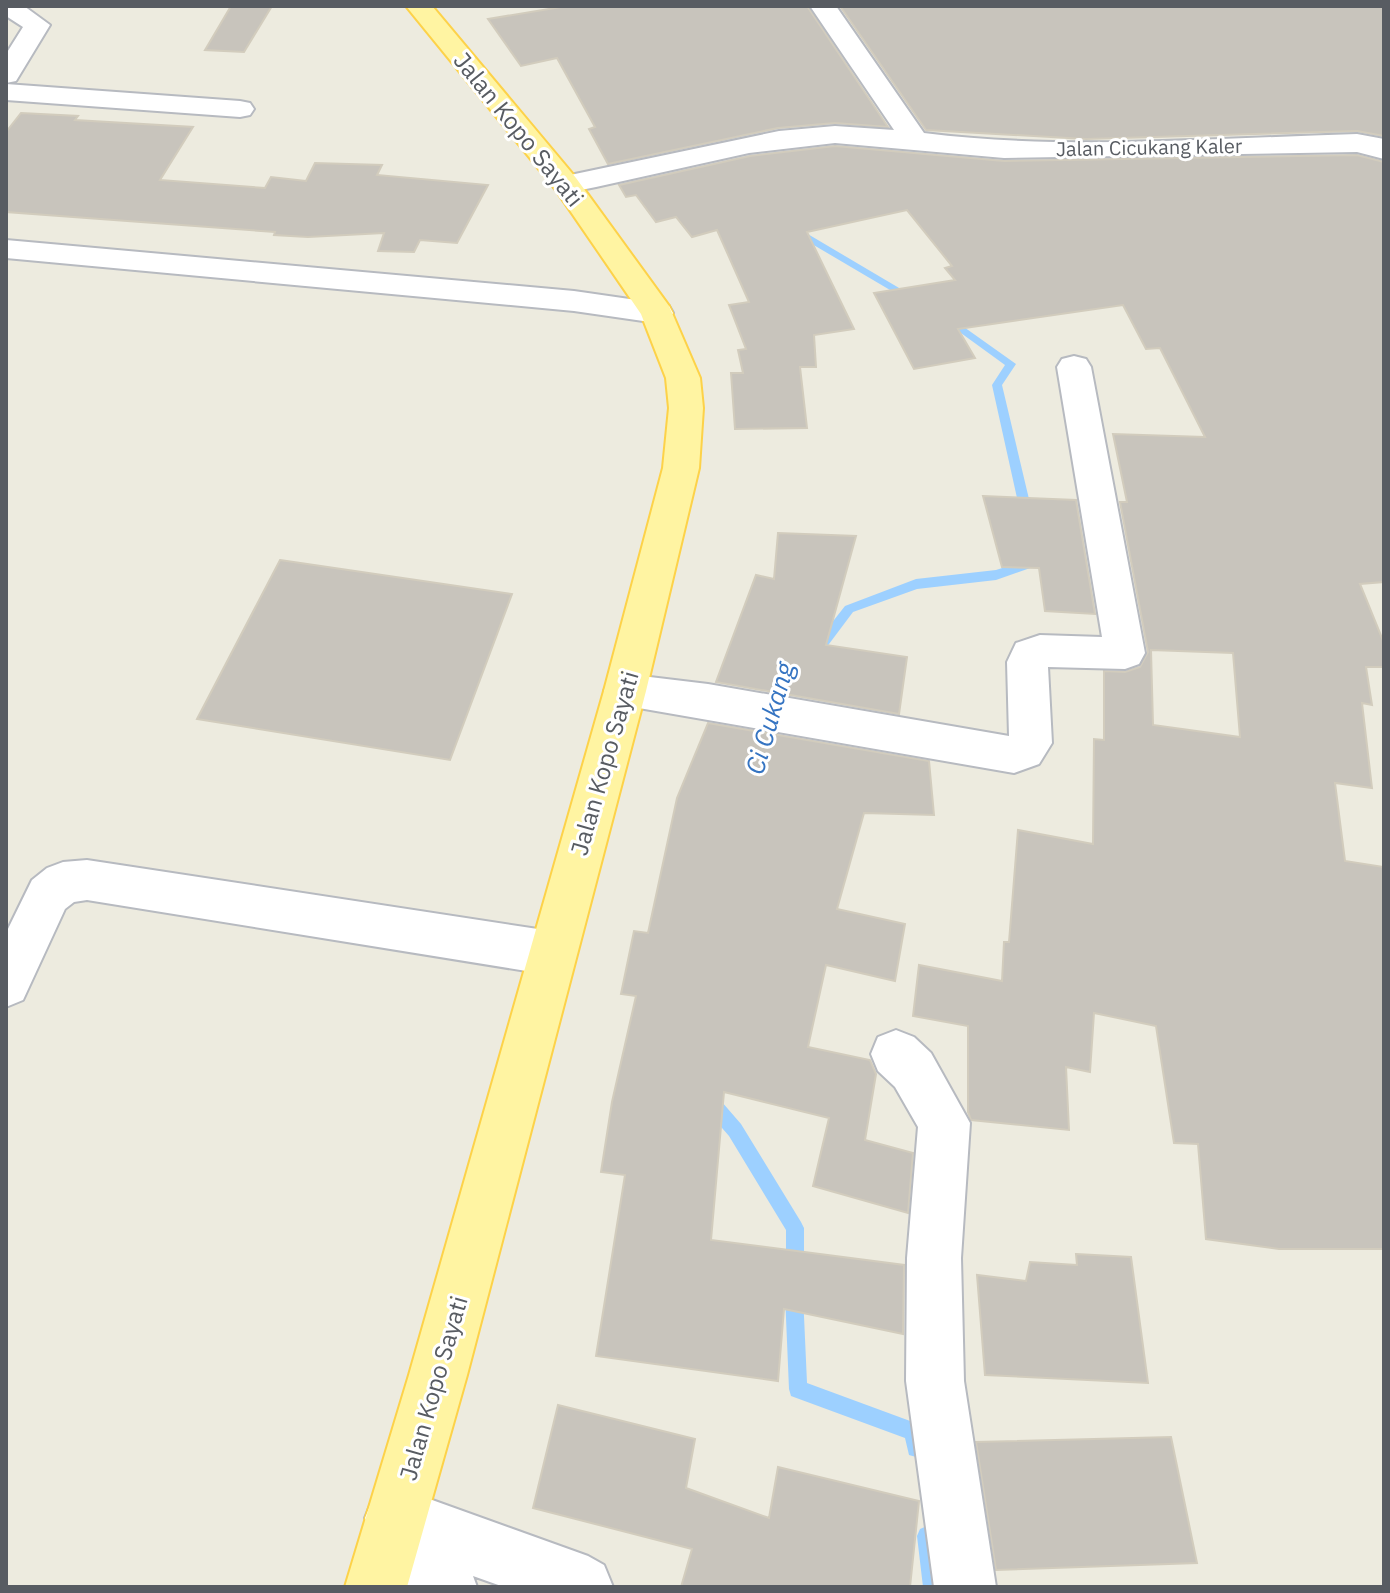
<svg xmlns="http://www.w3.org/2000/svg" width="1390" height="1593" font-family="'IBM Plex Sans',sans-serif">
<style>
.lines{fill:none;stroke-linecap:round;stroke-linejoin:round}
.stream{fill:#9dd0ff;fill-rule:evenodd}
.building{fill:#c8c4bc;stroke:#d2ccbd;stroke-width:2;fill-rule:evenodd}
.minor-casing{stroke:#b7bac0;stroke-width:4}
.major-casing{stroke:#fdd249;stroke-width:4}
.minor{fill:#fff;fill-rule:evenodd}
.major{fill:#fff4a2;fill-rule:evenodd}
.labels{text-anchor:middle;dominant-baseline:central;stroke-width:6;stroke-linejoin:round;paint-order:stroke}
.far-street-label{font-size:20px;fill:#585c62;stroke:#fff}
.street-label{font-size:24px;fill:#585c62;stroke:#fff}
.water-label{font-size:26px;font-style:italic;fill:#3574c2;stroke:#fff}
</style>
<rect width="100%" height="100%" fill="#edebdf"/>
<g class="lines">
<path class="stream" d="M795 230H801L916 298 915 300H907L795 234Z
M947 315 1016 364 1002 385 1033 516 1031 519 1027 520 1021 516 992 385 1005 365 943 320V316Z
M1032 553 1038 558 1033 567 996 580 917 589 853 612 823 652 818 653 812 648 845 606 916 579 996 570 1024 561 1028 555Z
M709 1092 715 1094 741 1124 801 1222 804 1228V1269L801 1275 795 1278 789 1275 786 1269V1230L729 1136 703 1106 701 1100 703 1094Z
M794 1285 800 1288 803 1294 807 1383 921 1425 925 1448 923 1455 916 1457 909 1455 905 1438 791 1396 789 1389 785 1294 788 1288Z
M927 1526 934 1529 937 1536 943 1587H923L917 1536 920 1529Z"/>
</g>
<path class="building" d="M231 6H272L244 52 205 50Z
M567 6H807L888 127 835 123 778 128 608 164 589 129 595 127 557 58 521 66 488 19Z
M840 6H1384V136L1357 131 1086 139 926 130Z
M21 113 78 116 75 120 193 127 160 180 265 188 271 177 306 181 315 163 382 165 377 175 488 185 457 243 420 240 414 252 378 251 384 233 308 237 274 235 275 232 6 212V132Z
M835 146 1004 161 1357 155 1384 162V582L1360 584 1384 643V667H1366L1372 705 1362 703 1372 788 1335 783 1345 861 1384 867V1249H1279L1206 1239 1198 1144 1174 1143 1156 1026 1094 1013 1090 1072 1066 1067 1069 1130 971 1120 968 1112V1026L913 1016 919 965 1002 981 1004 942H1009L1018 830 1093 844 1094 739 1104 740V671L1125 672 1140 667 1148 652 1120 502H1127L1113 434 1205 437 1160 348 1146 349 1123 305 958 329 975 358 914 369 874 293 955 280 945 268 952 266 907 210 807 232 854 329 814 335 816 367H800L807 428 735 429 731 373H743L738 350 746 349 729 305 749 302 717 230 692 237 676 217 656 222 636 195 626 197 619 185 750 156ZM1151 650 1233 653 1240 737 1153 725Z
M983 496 1076 500 1095 614 1045 611 1039 568 1002 567Z
M778 533 856 536 826 645 907 657 899 714 716 682 756 575 774 579Z
M280 560 512 594 450 760 197 719Z
M708 723 929 761 934 815 864 813 837 909 905 924 895 981 826 965 808 1047 870 1060 876 1074 865 1140 913 1153 908 1213 813 1186 829 1118 724 1092 711 1240 904 1265 903 1334 784 1309 778 1381 596 1356 625 1175 601 1172 612 1102 636 996 621 994 634 931 648 933 677 798Z
M1076 1254 1131 1257 1148 1383 985 1375 977 1275 1026 1281 1030 1262 1077 1265Z
M558 1405 695 1439 686 1488 769 1518 778 1467 919 1501 910 1587H681L692 1549 533 1508Z
M1171 1437 1197 1563 996 1570 976 1442Z"/>
<g class="lines">
<g class="minor-casing">
<path id="minor" d="M6 6H24L50 25 16 81 6 83V54L23 27 6 16Z
M810 6H836L924 133C1067 151 1214 138 1357 134L1384 139V159L1357 152 1004 158 835 143 749 153 596 187 566 193 556 190 551 184 556 178 779 131 835 126 894 130Z
M6 84 240 101 250 103 254 109 250 115 240 117 6 100Z
M6 240 574 291 657 303 669 306 673 313 669 320 657 323 574 311 6 258Z
M1074 356 1086 359 1091 367 1145 653 1139 664 1125 669 1048 667 1052 743 1039 764 1014 773 610 703 604 691 610 679 625 674 708 684 1009 736 1007 662 1016 643 1040 635 1102 637 1057 367 1062 359Z
M87 860 551 931 568 937 575 953 568 969 551 975 87 900 74 902 65 909 23 1000 6 1007V933L32 880 47 868 63 862Z
M896 1030 914 1037 931 1053 970 1123 961 1258 964 1381 996 1587H934L906 1381 907 1258 918 1127 895 1087 878 1071 871 1054 878 1037Z
M396 1487 588 1556 604 1565 613 1587H504L473 1576 477 1587H360L352 1567 361 1545 374 1539 365 1518 374 1496Z"/>
</g>
<g class="major-casing">
<path id="major" d="M406 6H432L576 178 669 306 700 378 703 408 699 468 646 691 467 1375 407 1587H345L409 1375 604 691 663 468 669 408 666 378 641 314 556 190Z"/>
</g>
<use href="#minor" class="minor"/>
<use href="#major" class="major"/>
</g>
<g class="labels">
<g class="far-street-label">
<text transform="translate(1149 147) rotate(-1)">Jalan Cicukang Kaler</text>
</g>
<g class="street-label">
<text transform="translate(519 129) rotate(51)">Jalan Kopo Sayati</text>
<text transform="translate(604 763) rotate(-74)">Jalan Kopo Sayati</text>
<text transform="translate(433 1388) rotate(-74)">Jalan Kopo Sayati</text>
</g>
<g class="water-label">
<text transform="translate(769 718) rotate(-74)">Ci Cukang</text>
</g>
</g>
<rect width="1390" height="1593" fill="none" stroke="#585c62" stroke-width="16"/>
</svg>
